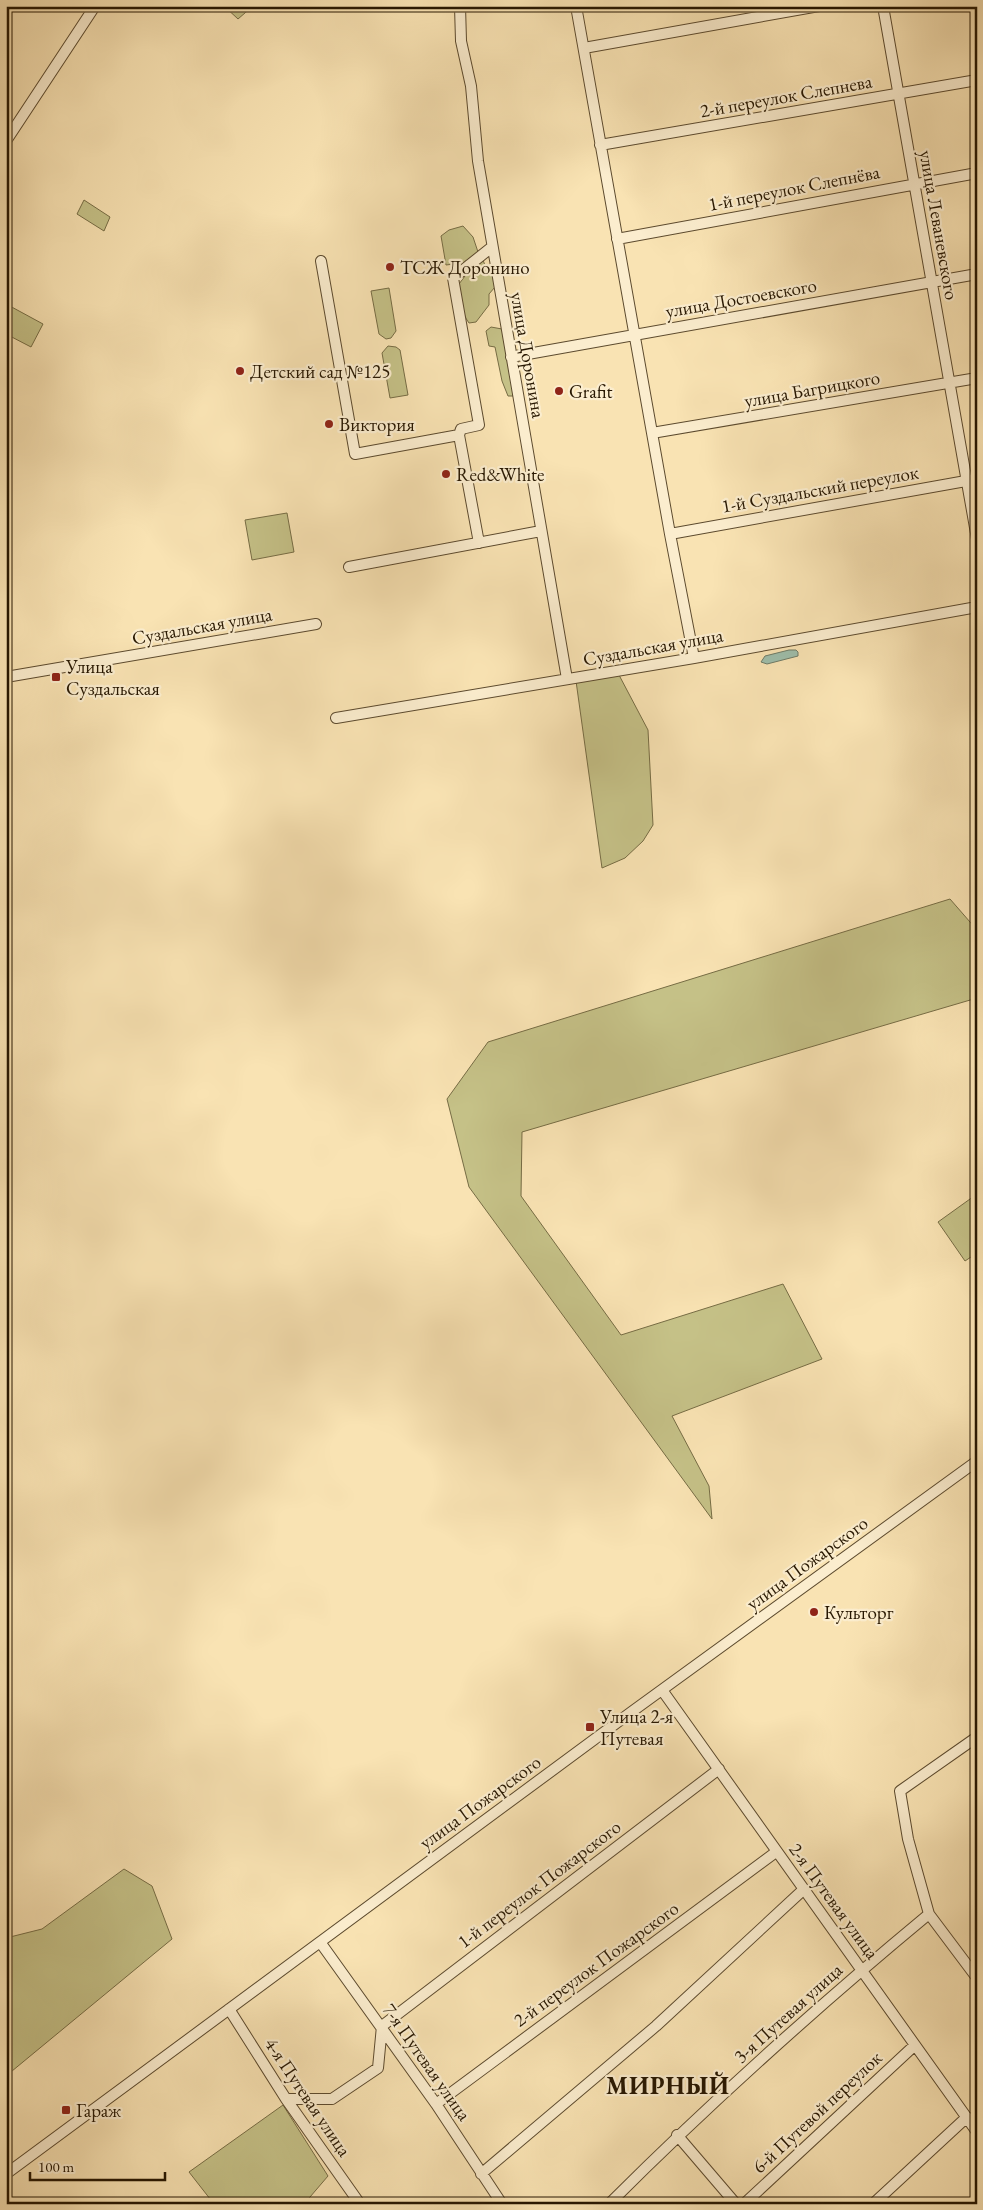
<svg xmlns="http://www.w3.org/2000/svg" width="983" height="2210" font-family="'EB Garamond',serif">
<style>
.green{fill:#c5c187;stroke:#766c44}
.water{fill:#9ebeab;stroke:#6e7b67}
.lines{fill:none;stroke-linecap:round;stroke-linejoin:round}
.minor-casing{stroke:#5c4a2e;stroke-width:12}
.minor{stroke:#fbedce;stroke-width:10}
.poi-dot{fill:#8f2418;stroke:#fbedce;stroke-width:2}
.labels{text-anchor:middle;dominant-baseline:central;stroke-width:4.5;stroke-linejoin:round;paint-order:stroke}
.street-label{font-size:19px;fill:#271701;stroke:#fbedce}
.poi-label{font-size:19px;fill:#271701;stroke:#fbedce;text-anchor:start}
.district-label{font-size:24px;font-weight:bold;letter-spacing:1px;fill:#271701;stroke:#fbedce}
</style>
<rect width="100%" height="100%" fill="#f9e3b3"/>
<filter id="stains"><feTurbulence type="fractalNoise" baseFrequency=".004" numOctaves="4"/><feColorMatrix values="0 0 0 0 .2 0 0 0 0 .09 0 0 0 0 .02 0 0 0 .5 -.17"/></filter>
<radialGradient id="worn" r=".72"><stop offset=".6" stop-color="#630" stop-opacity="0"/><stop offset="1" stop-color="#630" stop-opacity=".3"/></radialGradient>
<path class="green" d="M224 6H253L238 19Z
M84 200 110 217 104 231 77 214Z
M463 226 473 237 478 252 459 266 454 264 446 265 441 236 449 230Z
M483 260 486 268 493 272 495 287 489 294V305L476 322 469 323C461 313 460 296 459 284L468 272Z
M389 288 396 331 391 338 386 339 379 334 371 291Z
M8 305 43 324 31 347 6 334V309Z
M491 327 502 329 514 396H508L502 381 495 347 489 346 486 331Z
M388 346 396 347 400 350 408 395 390 398 382 353Z
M287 513 294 552 252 560 245 520Z
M619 675 648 730 653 825 643 841 625 858 602 868 576 681Z
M950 899 977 930V998L522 1132 521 1196 621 1335 783 1284 822 1359 672 1416 709 1486 712 1519 469 1187 447 1099 488 1042Z
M977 1194V1253L965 1261 938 1222Z
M124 1869 152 1886 172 1939 6 2076V1938L42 1929Z
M283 2105 328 2176 304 2204H214L189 2172Z"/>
<path class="water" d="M789 650H796L798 652V656L767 664 761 662 765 656Z"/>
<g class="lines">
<g class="minor-casing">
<path id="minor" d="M460 6 461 41 471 86 478 161 567 679
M576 6 670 534 694 658
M883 6 977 539
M584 48 819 6
M6 141 95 6
M600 145 977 80
M617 239 977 173
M321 261 355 454 459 435 479 543
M511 357 977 274
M652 433 977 378
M459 435 461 429 479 425 453 278 492 247
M670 534 977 479
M349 567 541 531
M6 677 316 624
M336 718 694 658 977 607
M662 1690 977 2132
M977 1737 900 1791 908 1839 929 1914 977 1978
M320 1942 436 2104 502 2204
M229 2009 286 2099 360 2204
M286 2099H332L378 2068 382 2026 719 1769
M436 2104 776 1852
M677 2135 736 2204
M6 2174 630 1713 977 1461
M481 2174 656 2026 803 1890
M609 2204C711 2102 818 2006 929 1914
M744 2204 915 2045
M873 2204 967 2117"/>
</g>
<use href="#minor" class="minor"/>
</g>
<g class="poi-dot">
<circle cx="390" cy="267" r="5"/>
<circle cx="240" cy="371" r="5"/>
<circle cx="559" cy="391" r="5"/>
<circle cx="329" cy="424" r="5"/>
<circle cx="446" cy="474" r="5"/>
<rect x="51" y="672" width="10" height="10" rx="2.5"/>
<circle cx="814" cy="1612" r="5"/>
<rect x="585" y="1722" width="10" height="10" rx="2.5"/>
<rect x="61" y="2105" width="10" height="10" rx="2.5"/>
</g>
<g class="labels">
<g class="street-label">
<text transform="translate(786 96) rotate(-10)">2-й переулок Слепнева</text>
<text transform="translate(794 188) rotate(-11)">1-й переулок Слепнёва</text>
<text transform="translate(939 225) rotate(80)">улица Леваневского</text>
<text transform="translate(741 298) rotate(-10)">улица Достоевского</text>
<text transform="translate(528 355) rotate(80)">улица Доронина</text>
<text transform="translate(812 389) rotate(-10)">улица Багрицкого</text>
<text transform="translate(820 489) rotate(-10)">1-й Суздальский переулок</text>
<text transform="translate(202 626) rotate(-10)">Суздальская улица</text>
<text transform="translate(653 647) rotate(-10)">Суздальская улица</text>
<text transform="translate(807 1563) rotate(-36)">улица Пожарского</text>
<text transform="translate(480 1802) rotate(-36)">улица Пожарского</text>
<text transform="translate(539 1884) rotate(-37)">1-й переулок Пожарского</text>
<text transform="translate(834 1901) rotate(54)">2-я Путевая улица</text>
<text transform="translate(596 1964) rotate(-36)">2-й переулок Пожарского</text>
<text transform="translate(788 2013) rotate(-42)">3-я Путевая улица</text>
<text transform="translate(427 2062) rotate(55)">7-я Путевая улица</text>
<text transform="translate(308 2097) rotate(56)">4-я Путевая улица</text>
<text transform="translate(817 2112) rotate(-43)">6-й Путевой переулок</text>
</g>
<g class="poi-label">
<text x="400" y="267">ТСЖ Доронино</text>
<text x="250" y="371">Детский сад №125</text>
<text x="569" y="391">Grafit</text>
<text x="339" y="424">Виктория</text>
<text x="456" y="474">Red&amp;White</text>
<text x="66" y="666">Улица<tspan x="66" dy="22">Суздальская</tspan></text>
<text x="824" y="1612">Культорг</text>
<text x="600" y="1716">Улица 2-я<tspan x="600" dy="22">Путевая</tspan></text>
<text x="76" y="2110">Гараж</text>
</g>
<g class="district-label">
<text x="668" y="2085">МИРНЫЙ</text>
</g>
</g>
<rect width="983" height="2210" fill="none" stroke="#f9e3b3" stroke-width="25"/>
<rect x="8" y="8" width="968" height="2195" fill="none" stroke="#271701" stroke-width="2.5"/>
<rect x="12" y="12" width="958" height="2185" fill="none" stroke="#271701"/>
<path d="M30 2172v8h135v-8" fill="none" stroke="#271701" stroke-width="2.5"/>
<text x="38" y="2172" font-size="15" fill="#271701" stroke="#fbedce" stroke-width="4" paint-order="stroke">100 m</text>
<rect width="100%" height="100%" filter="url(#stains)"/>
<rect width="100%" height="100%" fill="url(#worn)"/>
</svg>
